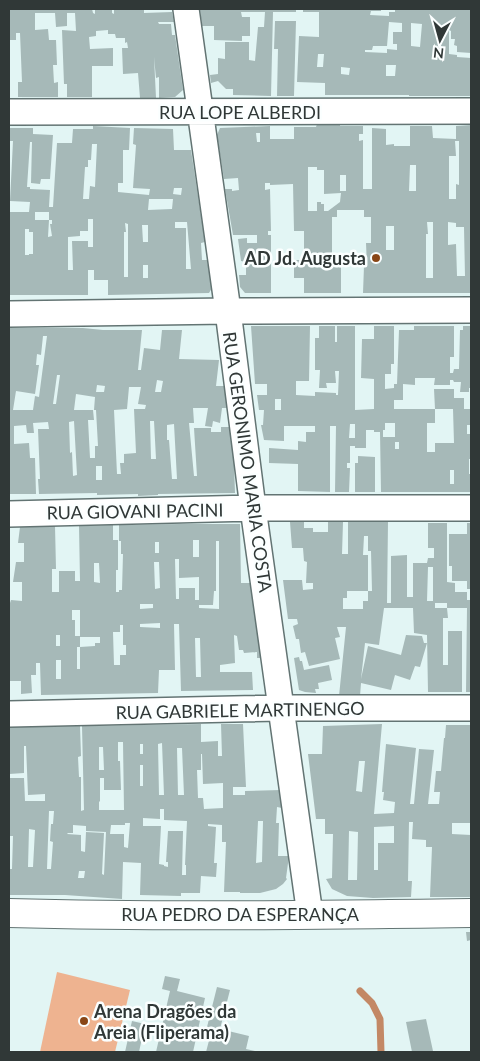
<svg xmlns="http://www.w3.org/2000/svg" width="480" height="1061" font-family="Lato,sans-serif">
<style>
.green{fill:#eeb390}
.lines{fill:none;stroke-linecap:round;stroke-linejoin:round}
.stream{stroke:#c38865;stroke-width:7}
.building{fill:#a6b9b8;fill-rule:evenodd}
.minor-casing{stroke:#637473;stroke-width:28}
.secondary-casing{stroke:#637473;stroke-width:30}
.minor{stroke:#fff;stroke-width:25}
.secondary{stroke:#fff;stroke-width:28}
.poi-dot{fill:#894616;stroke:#fbffff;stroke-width:2}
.labels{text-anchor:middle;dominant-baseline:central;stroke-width:5;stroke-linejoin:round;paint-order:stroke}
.street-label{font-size:18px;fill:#303837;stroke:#fbffff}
.poi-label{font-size:18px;font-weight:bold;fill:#303837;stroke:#fbffff;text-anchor:end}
</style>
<rect width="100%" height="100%" fill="#e2f5f4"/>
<path class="green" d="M57 972 130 990 115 1052H40Z"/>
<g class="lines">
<path class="stream" d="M360 991 372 1003 380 1019 381 1052"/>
</g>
<path class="building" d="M9 9H92L93 13 95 14V9H112V13L114 14V9H144V13L172 12 174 22H158L159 24H171L172 35H175L183 90 175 97 159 98V77L156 78 154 57 156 98H140L138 73 123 74 122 48H128L127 42 125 43V38H116L115 34H108V30L96 31V36L89 37 90 49 113 48V66H92V97H67V84H64L62 30 76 31 75 13H67V26L56 27 55 13H35V30L48 29 49 40H56L57 65H53L54 83 58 82V97H18V82H22L20 33H16V40H9Z
M200 9H296V12H273L271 96 233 95V89H226L218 81 211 83 210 75 218 74V58L225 59V42H249V60L255 61 258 27H264L265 12H241L242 17H250V36H242V41L214 40V26H202Z
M303 9H381V11H371L370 15 389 16V12H395V9H471V53L457 52V46L454 45 455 39H451V31L449 30V54L457 55V57L471 58V96H409V95H325V83L297 82 299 36 319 37V12H303ZM389 22 402 23V32H393V44H397V50L387 49V53L365 52V50H372L373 46H387ZM411 23 422 24 420 47 411 46ZM318 54H324L323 67H317ZM386 65H396L395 76H386ZM341 67 350 68 349 75 341 74Z
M275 21H296L294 96H277L278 49H274Z
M317 124H340V126H363V134H359V141L363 140V189H372V128L386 129V145L394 144V146H410V126H432L433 138 456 139V126L471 125V293H363L364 266H367L366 243H371V217H364V210H337V217H332V261H341V293H304V278H294V260H304V231H294L293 184 270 185V183H265V190L270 189 271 231H268V235H271V293H245L240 287 239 275H246V262L241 261 238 239 247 238V243H257V235H233L225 189H232V191L239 190 238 178 224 179 217 135 220 128 270 126V139H294V127H316ZM256 133H260V142H257ZM455 141H459V185L456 184V199H449V156H456ZM410 165H416V191H409ZM308 167H317V170H324V194L341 193 340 202 328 211H324V204H321V202H317V211H308ZM340 175H346V191H340ZM427 222H433V278H426V234H428ZM448 222 456 223V227H464L465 276H457L456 244 448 245ZM386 226H394V250H386Z
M93 126 130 128 129 150H123V183H118V192L149 195 150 189 133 188 136 145 133 144 134 128 173 129 174 150H191L205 242 201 243 202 260H207L212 288 209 293 108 295V280H94V270H88V295H9V212H29L30 202 10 201 13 141H9V128H33V134L53 135 50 179H41L40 184 31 183 32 142H30L27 187H30V189L50 190 49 207H53L57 143H72L73 129H93ZM92 144H97L95 187 90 186 89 199H83L85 167H88V160H91ZM174 188H182L181 195 173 194ZM149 199H173L172 209 148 210ZM35 212H49V220H52V224H50L52 236 48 237 49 220H35ZM88 219H93V247H88V241H72L73 270H68V237L80 236V231H88ZM175 222H187L191 269H186V228H175ZM125 223 128 224V277H124V232H126ZM142 225H148V242H143ZM25 229H29V232H33V254H29V255H25ZM143 265H148V278H143Z
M251 326H310L309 381H296V395L315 396V392L336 393V395H338L339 371H335L336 383H326L327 388H319L320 370H315V338H319V326H335V342H337V326H355V410L374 409V379L361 378 362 339H374V326H394V364H391V374H385V389L394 388V384H397L399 330H414V326H454V357H450V373H453L454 369H459L460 330H463V326H471V388H469V392H460L461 382H454L453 380H450V385H434L435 378H415V385L403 384V400H394V409H435L434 389H454V398H464V409H471V425H467V434H471V459H469V474H471V492H381L380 432H374V430H366V448H355V446H350V463H347V468H350L349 492H335L336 426H330V492L298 491V464L269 463V448L298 450V441L306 442V432H315V426H284V441L264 440 261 425H263L264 410H259L257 395H267V384H255ZM275 399H281V410H275ZM435 409H453L454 443H435V452H427V423H435ZM385 423H395V437H383V430H385ZM350 424H355V438H349ZM395 442H399V449H395ZM450 470H454V484H450Z
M9 328H83L103 330H142L138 370H141L144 348 160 350 162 330H182L179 359 219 360 216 386H226L230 408H222L220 423 213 421 212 427 205 426 208 408H193L194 423H189L194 476H197L194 428H211V432H221V427H233L239 464H234L235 493 158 494V495L138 496V494L97 495V493L39 494 38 479H40L38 429H49L48 422 33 423 34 433H27L26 425 14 426V444L29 443 30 458H35L36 494H9V432H10V428H9ZM43 336H47L39 397 35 396 33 410H13L16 391 35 394 39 365H36L37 354 41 355ZM57 375H60L56 404H53ZM157 380 163 381 161 392H155ZM97 385 105 386 104 392H96ZM129 387H141L138 404 146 405 145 409H134L136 453 124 454V463H120L121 474H117L114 410 127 409ZM76 394 95 397 94 410H96L98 446H95V458H90L88 420H94L93 410H74ZM74 421 77 475 73 476 72 452 70 453 69 422ZM150 421H154L156 459H151ZM174 424 177 479H172L169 440H167V425ZM96 466H102V480H96Z
M358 456 375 457V492H355V463H358Z
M290 522H304V528H313V532H328V522H343L342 554H348V522H388L387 603H391V556L407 555V597H413V563H427L428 558H434V548H428V523H447V582L455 583V592H467V600H471V692H466L467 608H447V603H435V608H447L448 618H443V665H448V631H462V692H428L427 635 414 633 413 608H384L379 645 365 643 361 679 368 646 401 655 406 635 422 636 424 643H427L420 667 415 666 410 680 395 675 391 690 361 683 360 696H339L346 627H337L340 637 335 638 340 659 309 666 305 652 301 653 299 639H296L293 626 298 624 297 619H288L283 580H302L303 590 313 589V583H306L307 562 304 561 303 548H292ZM364 536H368V551H371L372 591H368V601H363V609H343V598H347V591H368V555H363ZM428 567H433V601H427Z
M467 523H471V589H467V581H452V566H449V534H467Z
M179 524H240L241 583H254L265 658H257V652L244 653 243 650H239L237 636 234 635 235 663 220 665V672H252L253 690 181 691 179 624H174L175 670H159L158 693 41 695 40 663H36V675H31L32 693 21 694V681H9V603H10L11 600 22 601V582H13L16 562H24V543H18L20 527 55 526 56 569H52V592H59V571H75V581H80L79 526 113 525V540H118V570H116V592H119V590H122L123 554H121V541H119V525ZM193 540H199V557H193ZM216 541H219V609L199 608V605H213L214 591H216ZM155 542H159V553H155ZM175 559H179V578L199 577V600H195V588H179V599H176ZM154 562H159L160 588 155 589ZM94 563H99L100 583 94 582ZM140 604H153V608L140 609ZM72 610H80V636H75V620H72ZM160 623V628L140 627V624ZM120 625H123V645H126V655H120V665H114L113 632H120ZM56 635H60V646H56ZM80 637H100V643H95V646L80 647V669H77V647H80ZM195 638H200L201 677H196ZM56 660H61V679H56Z
M299 657 300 661H302L304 670 329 665 332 680 318 683 319 689H315L316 693 305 692 299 690 294 658Z
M201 724V742L218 741V756H222L221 724H243L246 787H233V795H245V791L281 790 282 808 277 807 276 823H279L278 856H289L286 878 287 879 283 884 276 889 260 893H240V892H224L226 842H222V825L208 824V826L216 827 214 863H217L216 877 201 876 200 893H181V896L140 895 141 863 123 862 122 899 65 895H9V869H12L13 836H9V783H10V778H24L25 801H45V794L28 795 26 746H24V773L9 774V727L80 726 81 756 78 757 79 777H81V811L84 810 82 726ZM118 742H123L124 810H99V802L100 801V778H104V790H121L120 761H118ZM162 743 164 795H159L158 744ZM140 744H143V754H140ZM99 747H103L104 770H99ZM177 748H182L184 795H178ZM201 754H202L203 784 223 783V808L204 809 203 798H198L197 770H201ZM140 765H143V786H140ZM160 809H164V820L187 821 185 865H186V875H182L183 831H168L166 862H168V867L164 866V865L159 864 161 826H143V818L160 819ZM49 811H54L53 824H51L50 841 53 842 51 869H47ZM258 821H263V822L262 862 256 863ZM125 823H130L128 848 124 847V834H110L111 825H125ZM73 825 86 826V831L106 832 104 875 102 874 104 833 86 832 85 852 81 851V835L67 834 68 833H73ZM29 829 35 830 33 867H28ZM79 871H85L84 878H78Z
M382 724 374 814 394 813 395 802 383 800 384 792H382L386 744 416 748 410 804H414L419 749 434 750 428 804H439L440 792H434L436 771H441L444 738H445L446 725H471V823H452V834L471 835V897H430L432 847H426V840L412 839 413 822H409L408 881H412L411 897 373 898 347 896 332 889 326 879 332 878 333 834H325V819H316L308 754H322L323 726ZM359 761H365L362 792 356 791ZM394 826V843H378V870H374V827ZM349 831 358 832 357 880H348Z
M466 932H471V940L467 941Z
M165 976 180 979 177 991 205 998 193 1052H156L170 991 162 989Z
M217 987 230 990 220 1029 249 1036 246 1049 259 1052H206L212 1029 207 1027Z
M426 1019 433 1051 428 1052H412L406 1022Z
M132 1021 145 1024 139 1052H125Z"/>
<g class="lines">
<g class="minor-casing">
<path id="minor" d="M186 9 228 311 253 508 310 915
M9 112 471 111
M9 314 228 311 471 310
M9 514 253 508H471
M9 714 282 708H471"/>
</g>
<g class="secondary-casing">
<path id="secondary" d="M9 913C163 917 317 915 471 913"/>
</g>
<use href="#minor" class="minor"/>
<use href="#secondary" class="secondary"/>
</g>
<g class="poi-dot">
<circle cx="376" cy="258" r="5"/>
<circle cx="84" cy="1021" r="5"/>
</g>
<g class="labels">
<g class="street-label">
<text x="240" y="112">RUA LOPE ALBERDI</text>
<text transform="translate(248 462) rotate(82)">RUA GERONIMO MARIA COSTA</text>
<text transform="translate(135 511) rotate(-1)">RUA GIOVANI PACINI</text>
<text transform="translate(240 710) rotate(-1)">RUA GABRIELE MARTINENGO</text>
<text x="240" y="914">RUA PEDRO DA ESPERANÇA</text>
</g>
<g class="poi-label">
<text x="366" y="258">AD Jd. Augusta</text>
<text x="94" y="1011" text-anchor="start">Arena Dragões da<tspan x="94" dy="21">Areia (Fliperama)</tspan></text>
</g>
</g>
<rect width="480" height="1061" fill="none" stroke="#303837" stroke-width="20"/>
<g transform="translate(440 40) rotate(186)" stroke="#fbffff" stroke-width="4" paint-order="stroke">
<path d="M0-4L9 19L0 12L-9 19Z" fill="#303837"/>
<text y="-8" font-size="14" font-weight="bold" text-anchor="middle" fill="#303837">N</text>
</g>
</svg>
